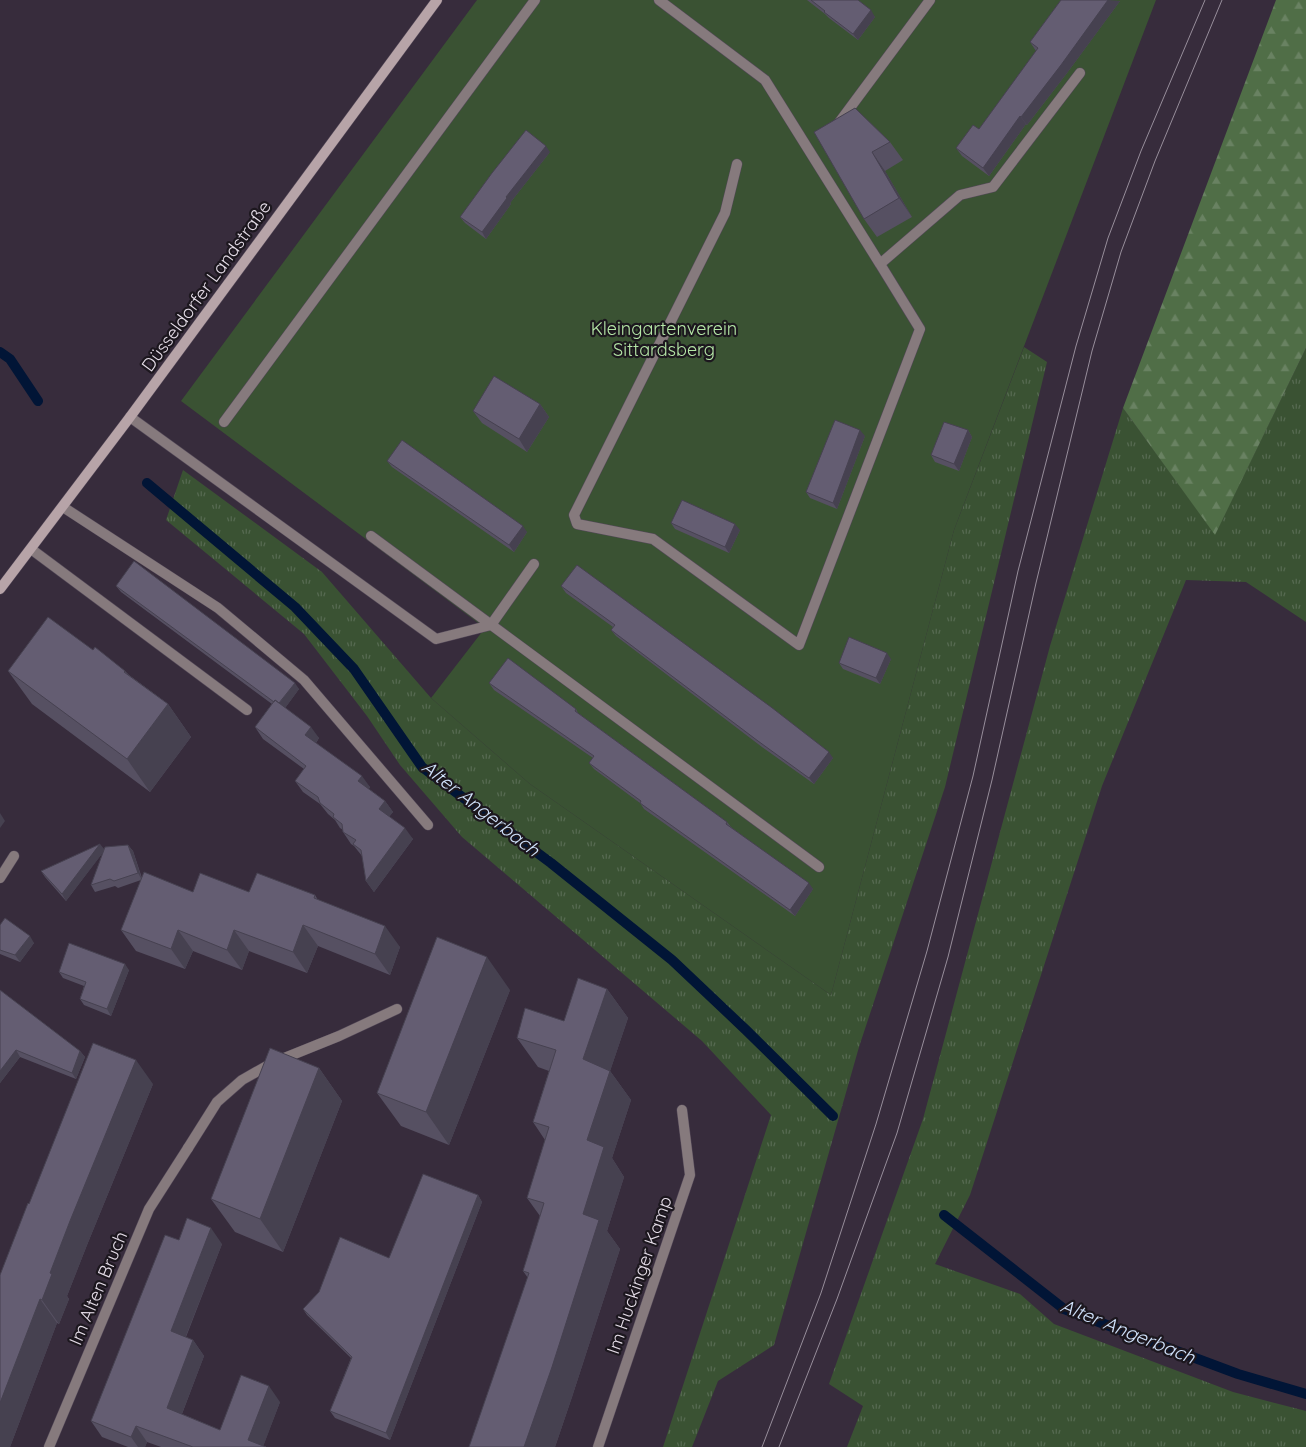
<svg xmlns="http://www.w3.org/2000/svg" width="1306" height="1447" font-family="Quicksand,sans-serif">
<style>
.grass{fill:url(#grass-tufts)}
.forest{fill:url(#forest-firs)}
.garden{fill:#3a5233}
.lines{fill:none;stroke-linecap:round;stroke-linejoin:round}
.stream{stroke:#011536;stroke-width:10}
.service-casing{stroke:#534858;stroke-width:11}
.minor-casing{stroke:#534858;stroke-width:11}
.secondary-casing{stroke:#534858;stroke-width:11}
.service{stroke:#867a7d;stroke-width:10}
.minor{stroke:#867a7d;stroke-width:10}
.secondary{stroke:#b7a4a8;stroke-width:10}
.tram{stroke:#978e9b;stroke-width:1}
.wall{fill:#565062}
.shaded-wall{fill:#464150}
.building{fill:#645d72;stroke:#464150}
.labels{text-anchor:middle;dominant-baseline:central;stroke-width:4.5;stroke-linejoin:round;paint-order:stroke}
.street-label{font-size:18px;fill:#e6dee9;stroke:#1c171e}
.park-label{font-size:18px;fill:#b5e7a7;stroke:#1c171e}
.water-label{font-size:19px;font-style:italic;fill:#d0e2fb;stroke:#1c171e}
</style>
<defs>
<pattern id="grass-tufts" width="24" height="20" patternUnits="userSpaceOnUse" patternTransform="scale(1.25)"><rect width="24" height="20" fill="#3a5233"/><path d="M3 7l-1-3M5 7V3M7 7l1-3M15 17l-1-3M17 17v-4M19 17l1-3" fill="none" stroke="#566a51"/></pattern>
<pattern id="forest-firs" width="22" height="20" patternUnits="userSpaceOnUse" patternTransform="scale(1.25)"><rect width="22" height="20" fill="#506e47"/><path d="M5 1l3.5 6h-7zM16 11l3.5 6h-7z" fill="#698262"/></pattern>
</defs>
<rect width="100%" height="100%" fill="#372c3c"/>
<path class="grass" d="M1024 347 1047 362 945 787 859 1047 774 1345 718 1381 692 1447H663L771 1115 702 1041 462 837 400 765 367 716 304 634 166 520 183 470 322 572 431 698 530 784 831 995 954 530Z
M1306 348V622L1246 582 1186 580 1102 786 970 1195 935 1264 1020 1294 1054 1324 1233 1392 1306 1411V1447H847L863 1406 829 1384 923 1119 1050 646 1123 408 1215 534Z"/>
<path class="forest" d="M1276 0H1306V348L1215 535 1123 408Z"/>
<path class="garden" d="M477 0H1156L954 530 831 995 530 784 431 698 485 628 181 401Z"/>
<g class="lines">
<path class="stream" d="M0 352 10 359 38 401
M147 483 295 607 354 669 422 767 551 863 672 960 746 1030 833 1116
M944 1215 1064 1309 1238 1374 1306 1394"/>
<g class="service-casing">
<path id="service" d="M659 0 765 80 880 264
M838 124 930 0
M737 164 725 213 574 515 577 524 653 539 799 645 920 329 880 264 960 195 993 187 1080 73
M130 417 436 639 491 625 534 564
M224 422 535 0
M63 507 218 608 304 680 428 825
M371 536 819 867
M31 549 247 710
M0 878 14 856
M188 1148 217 1102 242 1080 272 1063 339 1036 397 1009"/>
</g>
<g class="minor-casing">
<path id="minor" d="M49 1447 149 1209 188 1148
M598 1447 690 1175 682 1110"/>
</g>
<g class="secondary-casing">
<path id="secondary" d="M0 589 130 417 437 0"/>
</g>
<use href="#service" class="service"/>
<use href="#minor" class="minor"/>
<use href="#secondary" class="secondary"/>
<path class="tram" d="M762 1447 821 1293 876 1124 927 951 973 776 1018 571 1076 346 1108 238 1141 151 1205 0
M779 1447 837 1299 897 1133 948 957 992 780 1036 583 1092 351 1121 252 1155 161 1222 0"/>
</g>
<path class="wall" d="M807 0H858L875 17 858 40 829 18 825 14Z
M1061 0 1120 1 1067 73 1027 125 1026 124 989 176 962 156 956 148 979 129 1036 51 1030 42Z
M814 132 890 142 903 160 885 171 912 217 877 237 864 219Z
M550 152 510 203 511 204 486 239 465 223 460 217Z
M540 404 549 417 527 452 482 423 473 411Z
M968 430 972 437 959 471 935 462 931 455Z
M865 436 837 509 810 498 806 492Z
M387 461 527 532 514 552 392 467Z
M671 523 740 530 729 553 675 529Z
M116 586 299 689 285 708 319 738 316 743 370 787 369 789 385 801 393 812 389 816 413 839 374 892 366 881 362 856 354 846 351 844 343 832V830L340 828 335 820 328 814 320 804 303 792 295 781 304 769 263 739 255 727 272 704 121 592Z
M561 586 833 758 814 784 762 747 616 636 611 630 613 627 566 593Z
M93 650 125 671 129 675 168 704 191 737 150 792 32 704 8 671Z
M891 659 880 684 843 669 839 663Z
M489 683 576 709 578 713 727 822 731 827 813 889 795 916 644 809 640 803 594 769 589 763 593 758 494 690Z
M128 845 133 851 142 878 193 892H249L315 895 318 900 400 947 390 975 318 946 307 973 249 951 242 970 193 951 185 969 136 951 121 930 141 880 118 888 115 886 95 892 91 885 103 852 66 901 45 877 41 871 104 849Z
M0 925 34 943 20 962 0 954Z
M129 970 111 1016 84 1005 80 999 84 986 63 978 59 972Z
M607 989 628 1018 610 1071 631 1100 612 1158 624 1177 607 1231 620 1249 572 1397 555 1447H469L528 1278 523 1271 540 1216 527 1198 545 1140 533 1122 549 1071 538 1067 517 1038 564 1021Z
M0 990 80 1051 85 1057 76 1079 20 1057 0 1083Z
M510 990 449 1145 401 1126 377 1093Z
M319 1068 342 1101 283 1252 235 1232 211 1199Z
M153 1084 87 1245 67 1296 69 1299 59 1324 57 1323 10 1447H0L29 1204Z
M478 1195 482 1202 390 1440 335 1418 330 1411 351 1358 307 1315 303 1309 389 1258Z
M179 1240 222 1244 186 1337 193 1340 204 1356 182 1414 220 1430 280 1402 263 1446 266 1447H161L147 1442 145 1447H128L102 1437 91 1421Z"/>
<path class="shaded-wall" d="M1108 0 1120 1 1067 73 1027 125 1021 117Z
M871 10 875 17 858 40 853 34Z
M1020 116 1026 124 989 176 983 168Z
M546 146 550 152 510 203 511 204 486 239 482 232 506 197Z
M872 152 885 171 912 217 899 198Z
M540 404 549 417 527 452 519 439Z
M860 430 865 436 837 509 833 503Z
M968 430 972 437 959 471 954 464Z
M735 524 740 530 729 553 725 547Z
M523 526 527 532 514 552 509 545Z
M887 653 891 659 880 684 876 678Z
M295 683 299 689 283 711 278 705Z
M168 704 191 737 150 792 127 759Z
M311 727 319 738 313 747 305 735Z
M829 752 833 758 814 784 809 778Z
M362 776 370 787 366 792 358 781Z
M385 801 393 812 387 820 379 809Z
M0 813 5 821 0 828Z
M405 828 413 839 374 892 366 881Z
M100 844 105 850 66 901 62 894Z
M128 845 133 851 142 880 138 873Z
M809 883 813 889 795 916 790 910Z
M303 925 318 946 307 973 293 952Z
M385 926 400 947 390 975 375 954Z
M178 930 193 951 185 969 171 949Z
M234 930 249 951 242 970 227 950Z
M30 936 34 943 20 962 15 955Z
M487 957 510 990 449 1145 426 1112Z
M125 964 129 970 111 1016 107 1009Z
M607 989 628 1018 604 1089 583 1059Z
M16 1050 20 1057 0 1083V1071Z
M80 1051 85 1057 76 1079 72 1073Z
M136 1060 153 1084 87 1245 67 1296 69 1299 59 1324 42 1300 50 1273 70 1221Z
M319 1068 342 1101 283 1252 260 1219Z
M610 1071 631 1100 612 1158 624 1177 607 1231 620 1249 572 1397 555 1447H524L583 1214 587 1140Z
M478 1195 482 1202 390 1440 386 1433Z
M211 1228 222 1244 182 1346 171 1331Z
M40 1299 57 1323 10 1447H0V1403Z
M193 1340 204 1356 178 1424 167 1408Z
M269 1386 280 1402 263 1447 248 1440Z
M136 1426 147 1442 145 1447H138L131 1437Z"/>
<path class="building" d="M811 0H858L871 10 853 34 824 12 825 11Z
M1061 0H1108L1061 65 1021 117 1020 116 983 168 956 148 973 125 979 129 1038 48 1030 42Z
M855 108 890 142 872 152 899 198 864 219 814 132Z
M526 130 546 146 506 197 507 198 482 232 460 217 492 173Z
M494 376 540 404 519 439 473 411Z
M835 420 860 430 833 503 806 492Z
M944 422 968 430 954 464 931 455Z
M402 440 523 526 509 545 387 461Z
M682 500 735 524 725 547 671 523Z
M134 561 295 683 279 703 275 700 274 702 116 586Z
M577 565 771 707 829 752 809 778 758 741 611 630 615 625 561 586Z
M48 617 93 650 95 647 125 671 124 672 168 704 127 759 8 671Z
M849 637 887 653 876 678 839 663Z
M508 658 576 709 575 711 727 822 726 824 809 883 790 910 640 803 641 801 589 763 594 756 489 683Z
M275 700 311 727 305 735 362 776 358 781 385 801 379 809 405 828 366 881 361 850 353 844 356 840 343 832 342 824 333 817 334 814 320 803 318 797 295 781 306 766 255 727Z
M100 844 62 894 41 871Z
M128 845 138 873 114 881 110 879 91 885 105 847Z
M144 872 193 892 200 873 249 892 257 873 315 895 314 898 385 926 375 954 303 925 293 952 234 930 227 950 178 930 171 949 121 930Z
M5 918 30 936 15 955 0 950V925Z
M437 937 487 957 426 1112 377 1093Z
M69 943 125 964 107 1009 80 999 86 982 59 972Z
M578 978 607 989 583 1059 610 1071 587 1140 604 1147 583 1214 599 1220 552 1367 524 1447H469L529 1273 523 1271 544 1203 527 1198 549 1127 533 1122 556 1050 517 1038 525 1008 564 1021Z
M0 990 80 1051 72 1073 16 1050 0 1071Z
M93 1043 136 1060 70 1221 50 1273 52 1274 42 1300 40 1299 0 1403V1275L28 1203 29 1204Z
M270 1048 319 1068 260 1219 211 1199Z
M423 1174 478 1195 386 1433 330 1411 352 1357 303 1309 319 1292 340 1237 389 1258Z
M187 1218 211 1228 171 1331 193 1340 167 1408 220 1430 241 1375 269 1386 248 1440 266 1447H193L136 1426 131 1437 91 1421 165 1235 179 1240Z"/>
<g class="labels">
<g class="street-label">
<text transform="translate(206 286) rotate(-54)">Düsseldorfer Landstraße</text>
<text transform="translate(639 1275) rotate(-71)">Im Huckinger Kamp</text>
<text transform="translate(98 1288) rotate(-67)">Im Alten Bruch</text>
</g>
<g class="park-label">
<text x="664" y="328">Kleingartenverein<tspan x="664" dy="21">Sittardsberg</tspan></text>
</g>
<g class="water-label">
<text transform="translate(481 808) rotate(38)">Alter Angerbach</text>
<text transform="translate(1128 1331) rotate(22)">Alter Angerbach</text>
</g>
</g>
</svg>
